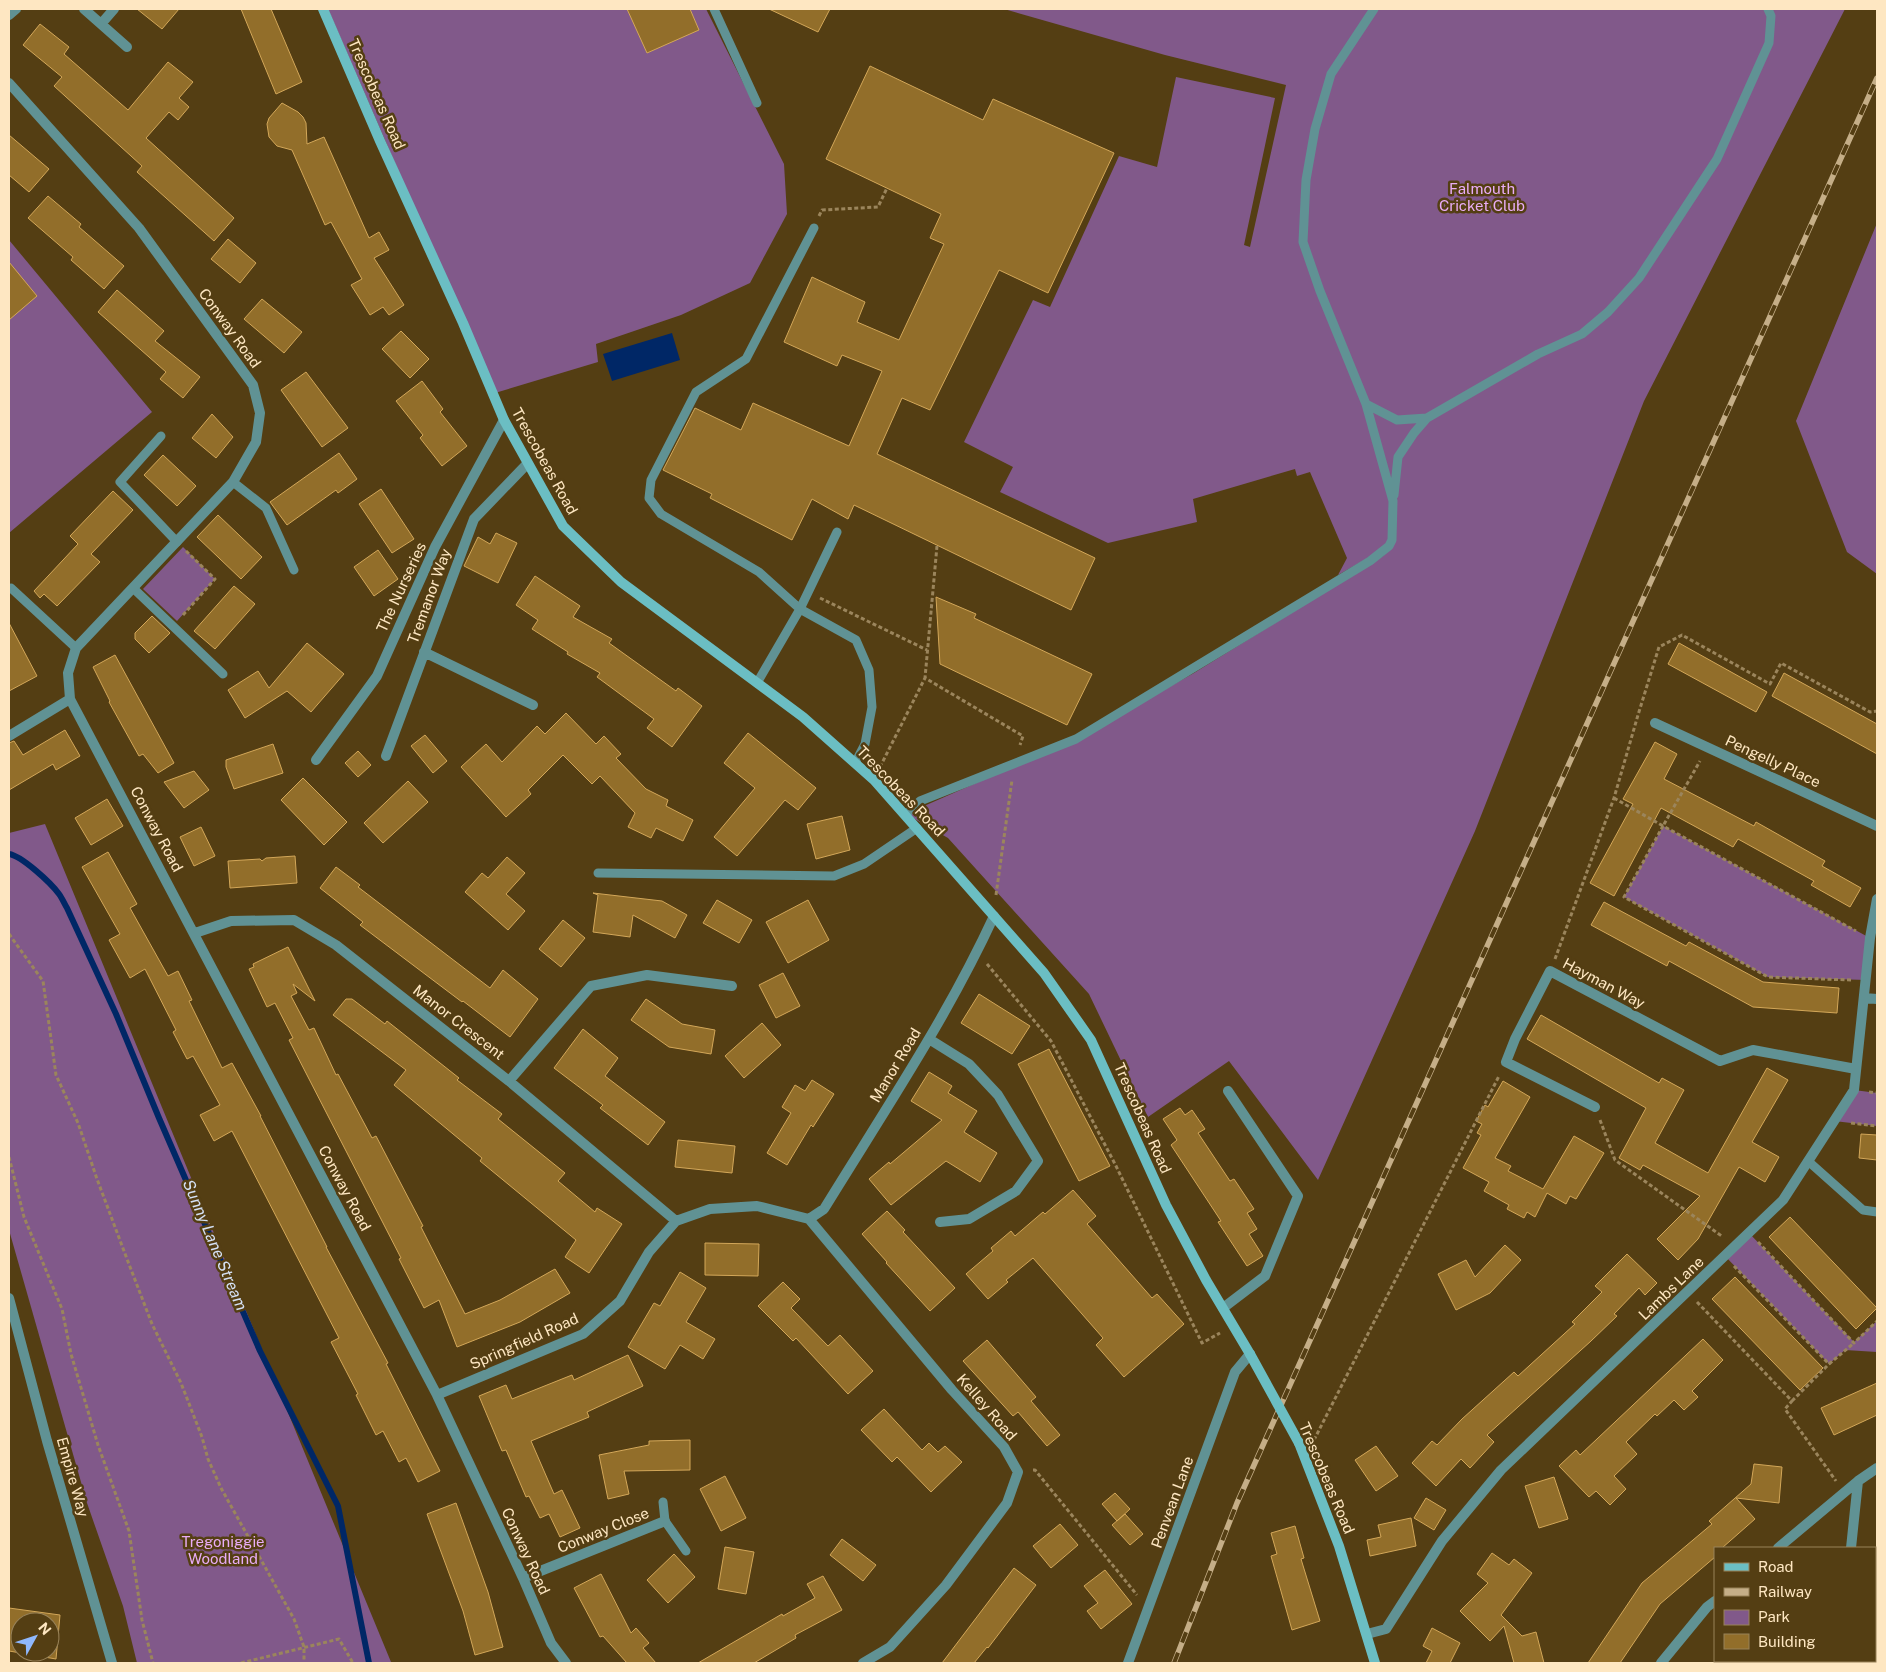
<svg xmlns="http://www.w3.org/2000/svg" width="1886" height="1672" font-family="'Public Sans',sans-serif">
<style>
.green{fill:#81598a}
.water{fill:#002766}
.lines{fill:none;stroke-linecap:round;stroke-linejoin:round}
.stream{stroke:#002766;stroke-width:6}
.building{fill:#926e2a;stroke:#d3a759;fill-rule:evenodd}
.path{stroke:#9b855c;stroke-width:3;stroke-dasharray:4 2.5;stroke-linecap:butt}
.lane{stroke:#609294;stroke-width:9}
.street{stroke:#609294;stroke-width:10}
.secondary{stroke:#6bbec3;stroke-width:10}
.rail-casing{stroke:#c5ae87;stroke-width:5.5}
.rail{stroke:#543e13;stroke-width:4;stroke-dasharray:11;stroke-linecap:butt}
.secondary-bridge{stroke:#6bbec3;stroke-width:10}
.labels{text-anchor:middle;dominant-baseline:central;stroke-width:5;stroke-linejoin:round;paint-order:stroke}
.street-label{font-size:15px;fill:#fee7c2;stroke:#543e13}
.park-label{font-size:15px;fill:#e9adf7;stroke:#543e13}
.water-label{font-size:16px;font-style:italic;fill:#d5e1f5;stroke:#543e13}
</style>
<rect width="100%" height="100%" fill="#543e13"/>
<path class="green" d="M328 9H706L784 164 787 214 750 283 681 315 596 344 598 362 495 393Z
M1004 9H1845L1644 401 1475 831 1318 1180 1229 1061 1148 1117 1089 994 948 838 906 814 1076 739 1194 673 1383 556 1391 548 1375 554 1338 575 1347 558 1310 472 1297 476 1295 469 1193 499 1197 522 1108 543 1000 492 1013 467 964 442 1033 300 1050 307 1119 156 1157 167 1176 77 1275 98 1244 245 1250 247 1286 85 1165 55Z
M1877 223V574L1847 552 1796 421Z
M9 240 152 412 9 533Z
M183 547 215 579 177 621 143 589Z
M45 824 391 1662 392 1663H137L123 1606 87 1503 9 1230V833Z
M1663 826 1870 938 1866 980 1768 977 1624 897Z
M1854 1090 1877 1093V1126L1834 1121Z
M1749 1233 1854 1342 1877 1321V1352L1845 1350 1829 1364 1725 1256Z"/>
<path class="water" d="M672 333 680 360 612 381 603 354Z"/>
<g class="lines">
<path class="stream" d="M9 854C22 856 51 883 59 894 62 898 64 903 67 908L116 1014 159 1118 260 1351 338 1506 369 1663"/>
</g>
<path class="building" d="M137 9H179L162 29Z
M241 9H271L302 82 276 94Z
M627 9H690L699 30 647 53Z
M769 9H830L818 32Z
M40 24 69 47 64 54 128 110 168 62 193 82 179 98 189 107 178 120 169 112 146 138 234 218 214 241 137 172 142 166 54 86 62 77 23 45Z
M870 66 983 120 993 99 1114 153 1048 293 999 270 930 410 902 398 877 454 1095 558 1071 610 854 505 848 519 812 499 792 540 710 498 712 494 663 470 695 408 741 430 753 403 849 446 882 371 842 355 837 366 784 342 812 277 865 302 857 322 899 340 944 244 930 238 941 214 826 159Z
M282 103 298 112 303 117 306 123 307 144 324 137 369 238 379 232 389 250 374 258 404 305 389 315 383 307 370 315 351 285 362 279 331 222 325 225 292 150 277 146 269 137 267 124 269 118Z
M9 135 49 169 29 192 9 175Z
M48 196 81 224 79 227 124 266 104 289 71 260 73 257 28 218Z
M228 239 256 263 240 283 211 259Z
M9 262 37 296 9 320Z
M117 290 164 331 155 341 200 377 183 398 160 379 166 372 98 312Z
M262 299 302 332 284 353 244 319Z
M401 331 429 359 410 378 382 349Z
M306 372 348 428 322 447 281 390Z
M422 381 443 409 440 412 467 446 442 466 420 438 423 435 396 401Z
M212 414 233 437 216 458 192 438Z
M339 453 357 479 338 493 336 490 287 525 270 502Z
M163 455 196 486 177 506 144 475Z
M381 489 414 539 392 553 359 504Z
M113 491 133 510 91 554 100 562 57 606 44 594 40 598 34 591 78 544 70 536Z
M218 515 262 557 241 579 197 537Z
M496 533 517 543 498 583 464 566 478 537 490 544Z
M378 550 398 579 374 596 354 567Z
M535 576 580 606 573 617 612 639 609 643 676 691 678 688 702 706 672 747 647 728 654 719 597 677 600 673 567 654 568 652 532 629 538 620 516 605Z
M234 586 255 604 215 649 194 631Z
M936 597 976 614 974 618 1092 674 1067 725 940 664Z
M152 616 170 633 149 653 135 639V633Z
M9 623 37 676 9 691Z
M307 643 344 674 311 712 287 691 245 718 228 690 258 671 269 688Z
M1679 643 1767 692 1756 712 1668 664Z
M115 655 174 763 158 773 143 754 139 756 109 702 110 701 93 667Z
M1784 673 1877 724V754L1772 696Z
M566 713 596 744 604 736 621 754 616 758 646 789 668 800 666 806 693 820 683 841 656 828 651 838 628 827 635 813 600 776 592 784 563 755 528 790 531 794 506 817 461 767 486 744 502 762 537 726 545 734Z
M65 730 80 756 56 770 53 764 9 790V743L14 741 23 755Z
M748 733 816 788 798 810 785 800 737 856 714 837 755 788 724 763Z
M425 735 447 761 433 773 411 746Z
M1655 742 1677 754 1664 779 1754 826 1756 822 1825 861 1822 866 1861 888 1850 907 1811 885 1814 881 1738 839 1733 847 1661 808 1614 896 1590 883 1633 804 1623 799Z
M273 744 283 773 234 789 226 767V760Z
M358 751 371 765 358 777 345 763Z
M194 771 209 790 184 808 164 782Z
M303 778 347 822 324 845 281 800Z
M408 781 428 802 383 843 364 823Z
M107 799 123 826 91 845 75 818Z
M842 816 850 850 816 859 807 824Z
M201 827 215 856 194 866 180 837Z
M108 852 137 904 130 908 168 976 178 971 192 1000 189 1001 222 1068 232 1063 261 1116H260L327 1247H326L388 1363 386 1364 440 1471 418 1482 406 1458 399 1462 383 1431 376 1435 356 1395 358 1394 331 1342 339 1338 232 1131 214 1141 200 1115 220 1105 193 1056 187 1059 173 1032 176 1030 145 969 130 978 109 940 120 934 82 867Z
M295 856 297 883 230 888 228 861 260 859 262 861 266 858Z
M507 857 525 873 506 894 525 911 508 930 465 892 482 873 488 878Z
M336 867 360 885 358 887 490 988 503 970 538 999 510 1037 463 1001 462 1002 360 925 363 922 320 888Z
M593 893 662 901 687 915 675 938 633 915 630 937 593 932 598 895Z
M717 900 752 920 739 943 703 923Z
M808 900 829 940 788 963 766 922Z
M1604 902 1686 946 1689 942 1763 982 1839 988 1837 1013 1753 1007 1669 961 1667 966 1591 925Z
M563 920 585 938 561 967 539 949Z
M288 947 315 1001 293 984 297 993 291 996 309 1030 314 1028 336 1075 338 1074 372 1138 376 1136 423 1226 421 1227 465 1314 500 1300 555 1269 570 1293 520 1322 457 1347 439 1300 424 1308 399 1259 401 1258 289 1040 293 1038 275 1003 267 1007 249 969 254 967 253 964Z
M783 973 800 1006 776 1018 759 985Z
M979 994 1030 1026 1012 1054 961 1023Z
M346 999H352L385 1024 387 1021 459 1078 457 1080 502 1114 498 1119 565 1173 558 1181 595 1212 597 1208 622 1224 589 1273 565 1257 576 1240 480 1161 482 1158 394 1085 406 1070 333 1015Z
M646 999 682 1024 715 1030 711 1054 669 1047 631 1020Z
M1541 1015 1659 1083 1662 1078 1684 1090 1655 1143 1708 1173 1767 1068 1788 1080 1752 1142 1779 1157 1765 1182 1739 1167 1698 1239 1678 1260 1657 1239 1700 1196 1643 1165 1640 1170 1619 1158 1646 1108 1527 1039Z
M762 1023 781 1045 744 1078 725 1056Z
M583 1029 618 1058 605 1076 665 1122 648 1145 600 1108 603 1105 554 1068Z
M1049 1049 1110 1166 1079 1181 1018 1064Z
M929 1072 952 1086 948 1093 977 1111 964 1132 997 1153 980 1182 946 1161 891 1205 869 1179 889 1162 890 1164 942 1120 911 1101Z
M812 1080 834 1094 813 1127 811 1125 787 1165 767 1153 791 1113 782 1107 795 1085 805 1091Z
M1503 1081 1530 1097 1495 1158 1511 1166 1508 1171 1543 1189 1574 1136 1604 1153 1576 1199 1570 1196 1566 1204 1547 1193 1535 1217 1527 1212 1524 1218 1507 1209 1509 1205 1484 1191 1489 1182 1463 1168 1481 1135 1477 1133 1482 1124 1476 1121 1485 1105 1488 1107Z
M1180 1108 1185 1115 1192 1110 1205 1129 1198 1133 1230 1181 1234 1179 1254 1209 1247 1213 1257 1229 1249 1234 1263 1256 1247 1266 1218 1222 1221 1221 1171 1145 1177 1140 1163 1119Z
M1861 1134 1877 1135V1160L1859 1158Z
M678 1140 735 1146 732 1173 675 1167Z
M1073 1190 1096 1216 1087 1224 1152 1298 1157 1294 1184 1324 1124 1377 1096 1345 1103 1338 1033 1258 1006 1280 1008 1282 988 1299 966 1274 993 1251 991 1248 1011 1231 1015 1236 1043 1212 1045 1214Z
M887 1211 905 1230 903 1232 955 1288 930 1311 886 1263 887 1262 862 1234Z
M1790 1217 1877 1308 1856 1329 1769 1237Z
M705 1243 759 1244 758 1276 705 1275Z
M1505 1245 1521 1260 1490 1293 1456 1310 1438 1274 1466 1260 1475 1277Z
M1627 1254 1657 1283 1645 1295 1639 1288 1614 1314 1617 1316 1591 1341 1487 1435 1494 1442 1470 1468 1461 1459 1436 1486 1412 1463 1432 1441 1437 1445 1462 1419 1514 1372 1518 1376 1575 1324 1572 1322 1602 1292 1595 1286Z
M680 1272 706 1288 686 1322 715 1339 703 1359 680 1345 665 1369 628 1347 654 1303 660 1306Z
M1735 1277 1823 1368 1800 1390 1712 1299Z
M783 1282 800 1299 791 1308 828 1346 840 1335 873 1371 848 1394 796 1338 793 1341 758 1306Z
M1703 1339 1723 1360 1692 1391 1698 1397 1684 1410 1674 1400 1657 1416 1655 1414 1626 1442 1637 1454 1614 1476 1626 1489 1610 1505 1596 1491 1589 1497 1559 1466 1576 1450 1580 1455Z
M987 1340 1036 1397 1031 1401 1060 1435 1047 1446 1018 1412 1013 1416 963 1361Z
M628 1355 643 1386 587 1412 589 1417 531 1441 554 1494 562 1490 580 1528 560 1537 549 1514 540 1518 529 1496 526 1497 506 1450 502 1451 479 1396 506 1385 512 1399 572 1375 574 1380Z
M1877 1383V1415L1834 1435 1821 1408Z
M884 1409 922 1450 929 1443 938 1452 945 1446 962 1462 931 1492 897 1457 892 1462 861 1430Z
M690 1440V1470L624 1471 629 1494 608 1499 599 1455 649 1445V1441Z
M1376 1446 1398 1476 1376 1491 1355 1460Z
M1754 1464 1782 1467 1779 1503 1736 1498 1755 1519 1722 1548H1715V1557L1660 1604 1620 1663H1588L1642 1583 1712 1524 1709 1521 1751 1484Z
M725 1476 746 1518 721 1531 700 1489Z
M1554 1477 1568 1519 1539 1528 1525 1486Z
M1115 1493 1130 1509 1117 1521 1102 1504Z
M1426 1498 1446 1510 1434 1530 1414 1518Z
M456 1503 488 1592 503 1647 475 1655 463 1611 427 1514Z
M1125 1514 1143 1534 1130 1545 1112 1525Z
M1411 1518 1416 1546 1370 1556 1367 1540 1381 1537 1378 1525Z
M1060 1524 1078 1545 1051 1568 1033 1546Z
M1295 1526 1304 1558 1301 1559 1320 1621 1292 1630 1271 1556 1277 1554 1271 1533Z
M842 1539 876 1565 863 1581 830 1555Z
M725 1547 754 1552 746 1594 718 1589Z
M1492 1553 1509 1565 1514 1559 1532 1573 1501 1615 1522 1636 1536 1632 1544 1663H1514L1504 1626 1490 1641 1460 1611 1488 1583 1477 1574Z
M674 1554 695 1577 668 1603 647 1580Z
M1014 1568 1036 1585 988 1648 987 1647 974 1663H942Z
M1105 1570 1132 1604 1101 1629 1087 1611 1098 1603 1084 1586Z
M601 1574 631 1633 636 1628 649 1643 643 1648 656 1663H627L603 1636 600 1637 574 1588Z
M823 1576 842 1610 795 1635 796 1638 754 1663H698L782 1614 783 1616 815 1598 807 1584Z
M9 1608 60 1615 56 1659 9 1651ZM20 1622H50V1652H20Z
M1432 1628 1460 1643 1450 1663H1426L1432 1651 1423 1646Z"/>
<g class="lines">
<path class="path" d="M819 216 822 210 878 207 887 188
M937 546 925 678 1023 736 1020 745
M820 598 927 650
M183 615 215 579 186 551
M880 767 925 678
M1614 798 1663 826 1700 761
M996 895 1012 780
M9 934 43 981 56 1075 78 1123 97 1179 127 1259 152 1324 181 1383 202 1437 208 1459 221 1488 294 1619 304 1647V1663
M1555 959 1614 798 1638 715 1659 647 1682 635 1770 684 1781 663 1870 712 1877 711
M987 964 1051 1041 1116 1166 1202 1343 1220 1333
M1851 980 1768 977 1624 897 1663 826 1856 931
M1869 1092 1877 1093
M1600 1120 1615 1160 1723 1237
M1851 1123 1877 1126
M9 1157 24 1217 62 1309 71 1354 98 1445 129 1531 142 1620 153 1663
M1758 1242 1854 1343 1877 1321
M1734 1266 1829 1364 1854 1343
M1697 1302 1792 1401 1785 1409 1836 1481
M1792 1401 1829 1364
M1314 1440 1499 1076
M1033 1470H1035L1137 1595
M241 1663 339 1639 353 1663"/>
<path class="lane" d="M714 9 757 103
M814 228 746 359 696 392 651 480 649 498 661 514 759 572 800 609 856 640 869 670 872 707 865 744 855 763
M1366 404 1397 420 1427 418 1538 354 1582 334 1608 312 1639 278 1717 159 1769 43 1771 16 1768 9
M161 436 120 482 177 542
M233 482 266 508 294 570
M1394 495 1398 457 1414 433 1427 418
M11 588 76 648
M133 588 223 674
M757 683 800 609 837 532
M906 814 920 801 1076 739 1370 561 1389 546 1392 540 1393 501 1366 404 1320 291 1303 242 1306 180 1315 129 1331 74 1374 9
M598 873 834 876 864 864 917 828
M1808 1161 1863 1210 1877 1212
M663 1502 665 1521 686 1551"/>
<path class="street" d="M84 9 127 47
M9 15 16 9
M101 24 114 9
M9 83 139 228 253 385 260 413 256 442 233 482 76 648 68 673 70 699 437 1395 523 1578 551 1643 566 1663
M424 652 533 705
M1655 723 1877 826
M9 736 70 699
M386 756 474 519 527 464
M316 760 377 676 435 547 504 420
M195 933 231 921 294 920 336 945 509 1081 676 1221
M1864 998 1877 999
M929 1039 969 1064 998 1095 1038 1161 1016 1191 969 1219 940 1222
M509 1081 591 986 647 975 732 986
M1595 1107 1506 1062 1515 1039 1550 971 1720 1061 1753 1050 1856 1069
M809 1219 952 1390 1004 1447 1018 1472 1007 1503 946 1585 890 1647 863 1663
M809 1219 824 1209C883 1113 947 1018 994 916
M9 1298 47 1441 112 1663
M1223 1308 1265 1276 1298 1196 1228 1091
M437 1395 583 1334 620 1301 649 1252 676 1221 710 1209 757 1206 809 1219
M1778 1548 1858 1481 1877 1468
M1851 1548 1858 1481
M523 1578 665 1521
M1367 1634 1386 1629 1442 1541 1501 1470 1783 1200 1854 1090 1870 938 1877 899
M1128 1663 1235 1372 1250 1354
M1661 1663 1707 1607 1715 1601
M1838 1663 1839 1661"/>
<path class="secondary" d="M323 9 380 141 463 323 504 420 563 526 621 582 803 717 874 780 1044 973 1091 1040 1166 1205 1206 1280 1250 1354
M1299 1443 1339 1546 1375 1663"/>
<g class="rail-casing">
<path id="rail" d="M1174 1663 1237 1503 1877 78"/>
</g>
<use href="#rail" class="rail"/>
<path class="secondary-bridge" d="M1250 1354 1299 1443"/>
</g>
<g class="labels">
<g class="street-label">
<text transform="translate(377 94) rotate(66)">Trescobeas Road</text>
<text transform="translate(230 328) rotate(54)">Conway Road</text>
<text transform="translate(545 461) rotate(61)">Trescobeas Road</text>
<text transform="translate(401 587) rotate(-65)">The Nurseries</text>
<text transform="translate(429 596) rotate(-70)">Tremanor Way</text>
<text transform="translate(1773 761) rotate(25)">Pengelly Place</text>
<text transform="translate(901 791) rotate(46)">Trescobeas Road</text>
<text transform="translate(157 829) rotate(62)">Conway Road</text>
<text transform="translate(1604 983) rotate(28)">Hayman Way</text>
<text transform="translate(459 1022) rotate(38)">Manor Crescent</text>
<text transform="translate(895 1065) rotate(-59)">Manor Road</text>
<text transform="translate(1143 1118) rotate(66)">Trescobeas Road</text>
<text transform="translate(345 1188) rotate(62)">Conway Road</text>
<text transform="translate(1671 1288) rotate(-44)">Lambs Lane</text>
<text transform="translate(524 1341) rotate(-24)">Springfield Road</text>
<text transform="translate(987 1407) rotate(49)">Kelley Road</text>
<text transform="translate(73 1477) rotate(74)">Empire Way</text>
<text transform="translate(1327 1478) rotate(67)">Trescobeas Road</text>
<text transform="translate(1172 1502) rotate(-70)">Penvean Lane</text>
<text transform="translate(603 1530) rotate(-22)">Conway Close</text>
<text transform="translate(526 1551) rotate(65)">Conway Road</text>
</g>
<g class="park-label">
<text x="1482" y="188">Falmouth<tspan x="1482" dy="17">Cricket Club</tspan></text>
<text x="223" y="1541">Tregoniggie<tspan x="223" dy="17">Woodland</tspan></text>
</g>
<g class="water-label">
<text transform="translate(215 1245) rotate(67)">Sunny Lane Stream</text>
</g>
</g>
<rect width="1886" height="1672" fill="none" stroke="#fee7c2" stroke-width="20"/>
<rect x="1714" y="1547" width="162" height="115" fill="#543e13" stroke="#988259"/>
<rect x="1724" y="1563" width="25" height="8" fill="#6bbec3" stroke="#988259"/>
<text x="1758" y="1572" font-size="15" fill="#fee7c2">Road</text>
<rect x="1724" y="1588" width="25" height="8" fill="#c5ae87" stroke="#988259"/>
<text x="1758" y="1597" font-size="15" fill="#fee7c2">Railway</text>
<rect x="1724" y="1610" width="25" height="15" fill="#81598a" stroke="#988259"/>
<text x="1758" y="1622" font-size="15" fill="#fee7c2">Park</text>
<rect x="1724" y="1634" width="25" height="15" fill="#926e2a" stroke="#988259"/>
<text x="1758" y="1647" font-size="15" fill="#fee7c2">Building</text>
<g transform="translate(35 1637) rotate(50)"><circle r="24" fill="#543e13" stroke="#988259"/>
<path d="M0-4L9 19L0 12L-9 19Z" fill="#8fb8fd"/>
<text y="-8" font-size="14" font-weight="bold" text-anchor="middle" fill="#fee7c2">N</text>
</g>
</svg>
